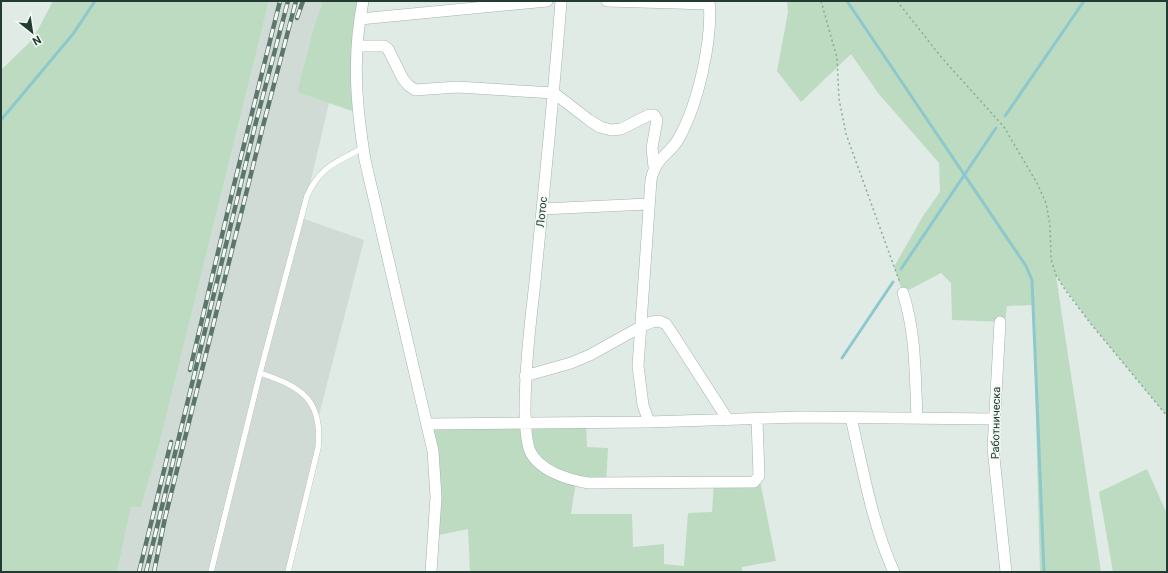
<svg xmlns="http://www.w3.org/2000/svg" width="1168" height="573" font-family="Roboto,sans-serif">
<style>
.built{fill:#d0dbd5}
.green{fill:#bcdbc1}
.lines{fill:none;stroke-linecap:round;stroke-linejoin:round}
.stream{stroke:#8dc8cd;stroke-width:3}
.lane-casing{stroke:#a4b3ac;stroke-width:6}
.street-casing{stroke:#a4b3ac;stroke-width:12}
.path{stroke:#84ad9c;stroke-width:1.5;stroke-dasharray:2 3;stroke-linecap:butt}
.lane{stroke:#fff;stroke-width:5.5}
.street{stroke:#fff;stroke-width:11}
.rail-casing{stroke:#5d766d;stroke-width:4.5}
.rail{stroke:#f2f8f4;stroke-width:3;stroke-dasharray:9;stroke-linecap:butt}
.labels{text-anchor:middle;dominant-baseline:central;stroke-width:3;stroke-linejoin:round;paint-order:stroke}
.street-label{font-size:11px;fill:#233b32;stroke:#f2f8f4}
</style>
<rect width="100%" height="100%" fill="#e1ebe6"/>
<path class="built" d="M269 1H323L314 26 297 92 329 103 302 218 364 240 318 419 320 431 288 572H117L131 507H141L159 445Z"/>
<path class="green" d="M53 1H269L159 445 141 507H131L117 572H1V70L33 39Z
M323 1H363L358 113 297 92 314 26Z
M787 1H1167V416L1091 324 1056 276 1101 572H1040L1033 305 1007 306 1005 322 952 320 951 283 941 273 903 293 894 267 923 216 940 192 939 163 878 93 851 54 801 102 777 71 788 12Z
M586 423 587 447 608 448 606 484 576 481 571 514H632L633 547 664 544V564L684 566 688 513 712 512 714 482 759 476 776 561 742 567V572H470L468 529 434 536 428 424Z
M1147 469 1167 514V572H1113L1099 492Z"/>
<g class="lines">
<path class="stream" d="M847 1 1026 266 1032 280 1044 572
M1005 116 1084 1
M1 120 73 34 95 1
M901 269 996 128
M842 358 893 282"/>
<g class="lane-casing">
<path id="lane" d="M260 373C302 387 323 400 318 448L288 572
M211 572 260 373 307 196C320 167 336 162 363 148"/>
</g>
<g class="street-casing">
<path id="street" d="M363 1C352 57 356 104 365 160L433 451 436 497 431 572
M561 1C554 95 544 188 535 282 530 325 525 368 525 412 526 424 525 439 530 451 539 471 569 480 589 483L754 482 759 476 757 419
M607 1 709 4
M360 19 547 1
M357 46H384L388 49 403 79 408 85 415 90 457 87 554 93 589 120 600 127 611 130 621 129 649 115H654L657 120 652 148 654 167
M542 209 648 204
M903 293C916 333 915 375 917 417
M1000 322 993 448 1006 572
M525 376 571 363 590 355 644 325 652 322 659 321 666 324 672 333 728 420
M851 418C863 469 872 524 894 572
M649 422 643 405 638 366 651 180C656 156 669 156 679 138 698 104 713 39 709 1
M428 424 649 422 800 417 994 419"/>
</g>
<path class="path" d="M821 1 837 58 839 99 846 134 900 283
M897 1 942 58 1004 127 1037 183 1046 203 1050 225 1051 259 1056 275 1066 291 1091 324 1167 416"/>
<use href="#lane" class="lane"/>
<use href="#street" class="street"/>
<g class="rail-casing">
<path id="rail" d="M297 18 303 1
M190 370 234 185 280 1
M139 572 171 442
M146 572 256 122 288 1
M154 572 165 518 263 126 296 1"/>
</g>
<use href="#rail" class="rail"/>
</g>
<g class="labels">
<g class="street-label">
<text transform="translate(542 212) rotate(-84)">Лотос</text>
<text transform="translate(996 423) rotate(-89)">Работническа</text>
</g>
</g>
<rect width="1168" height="573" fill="none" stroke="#233b32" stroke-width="4"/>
<g transform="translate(32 32) rotate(150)" stroke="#f2f8f4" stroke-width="3" paint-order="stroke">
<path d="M0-3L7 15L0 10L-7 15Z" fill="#233b32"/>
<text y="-6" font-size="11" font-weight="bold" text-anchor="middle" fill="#233b32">N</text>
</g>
</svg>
